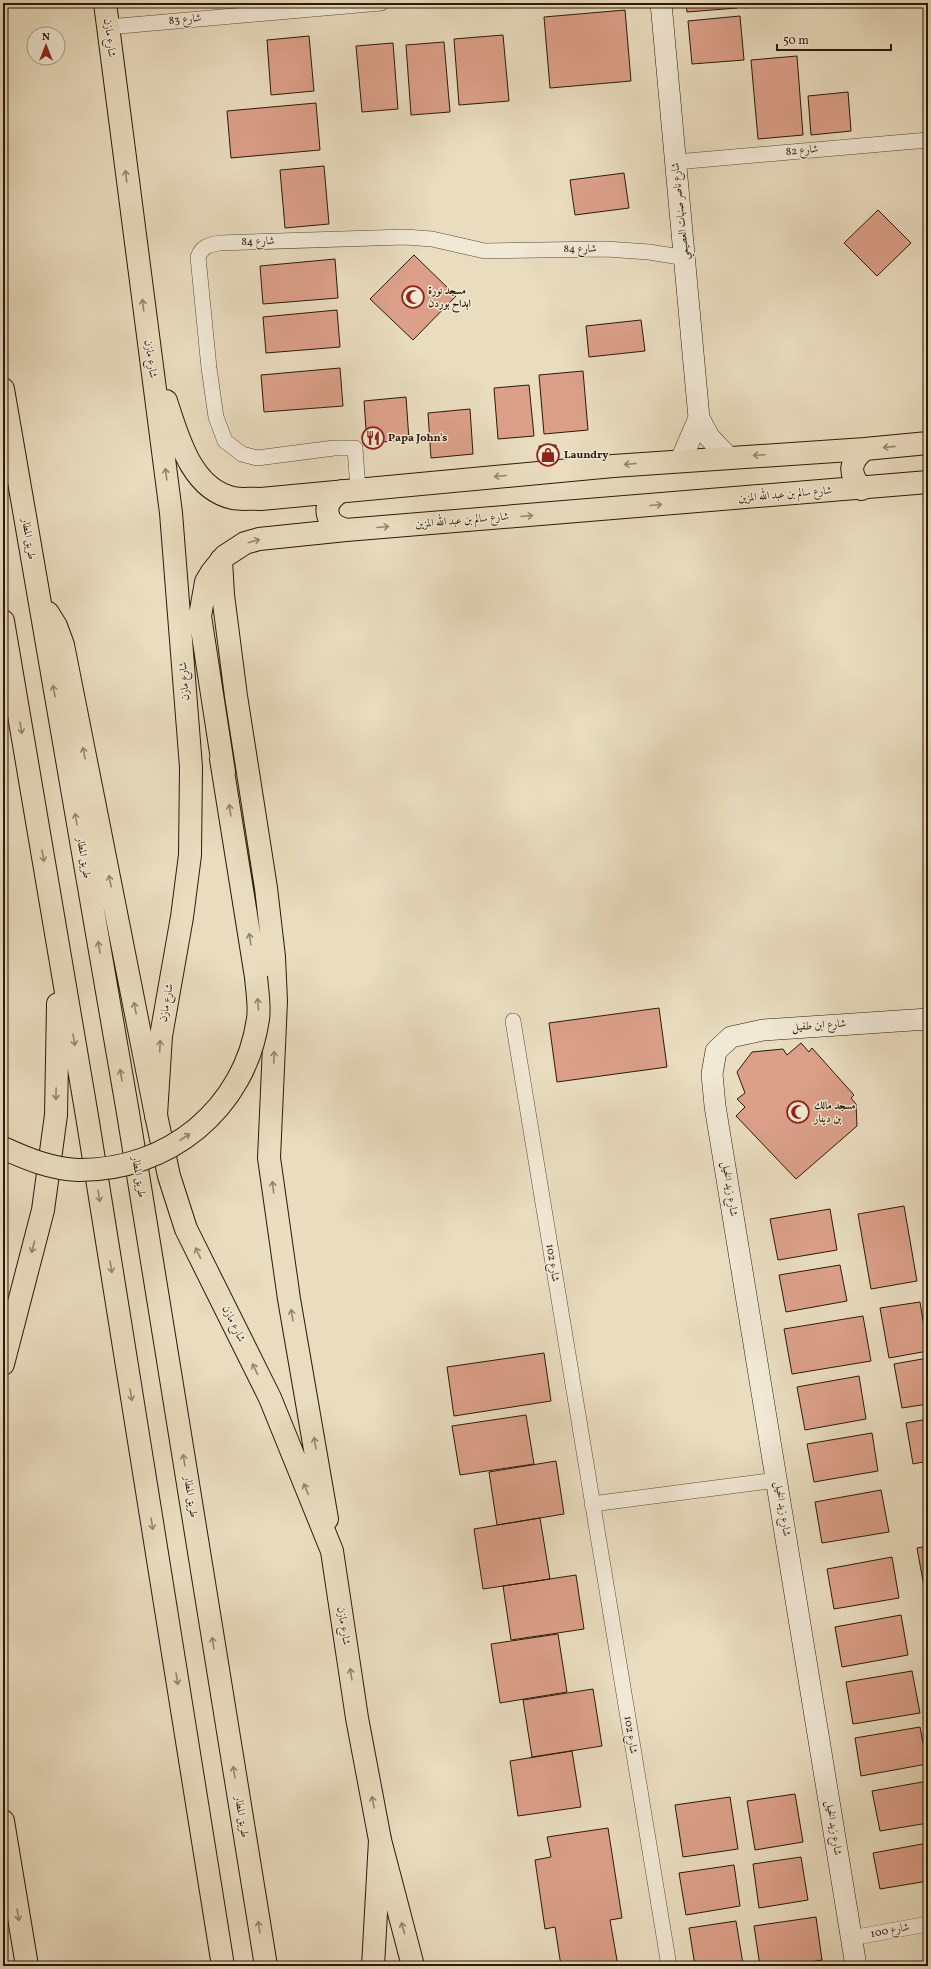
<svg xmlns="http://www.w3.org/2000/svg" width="931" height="1969" font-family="Vollkorn,Amiri,serif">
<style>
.building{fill:#dca08a;stroke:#2b1a06}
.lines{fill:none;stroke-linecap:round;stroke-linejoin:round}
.street-casing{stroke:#5a4a34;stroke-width:16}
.secondary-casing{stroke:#2b1a06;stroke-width:22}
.primary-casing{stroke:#2b1a06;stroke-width:24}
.highway-casing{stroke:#2b1a06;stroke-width:24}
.street{stroke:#f1e8d5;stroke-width:15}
.secondary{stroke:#f1e8d5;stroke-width:21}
.primary{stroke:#e9dcbf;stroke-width:22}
.highway{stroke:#e9dcbf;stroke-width:22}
.primary-bridge-casing{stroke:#2b1a06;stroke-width:24;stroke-linecap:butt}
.primary-bridge{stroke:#e9dcbf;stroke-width:22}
.oneway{stroke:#94856c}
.labels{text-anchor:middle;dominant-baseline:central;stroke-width:3;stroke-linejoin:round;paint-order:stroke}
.street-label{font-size:11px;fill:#2b1a06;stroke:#f1e8d5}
.poi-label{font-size:11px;font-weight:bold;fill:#2b1a06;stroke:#f1e8d5;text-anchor:start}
</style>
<rect width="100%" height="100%" fill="#e9dcbf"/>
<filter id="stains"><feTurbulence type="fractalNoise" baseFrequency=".005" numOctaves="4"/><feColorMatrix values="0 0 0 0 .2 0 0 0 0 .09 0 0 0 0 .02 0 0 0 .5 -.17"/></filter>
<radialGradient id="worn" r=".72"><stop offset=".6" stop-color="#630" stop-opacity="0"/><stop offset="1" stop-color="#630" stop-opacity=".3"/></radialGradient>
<path class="building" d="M686 3H736L737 8 687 12Z
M745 3H785V4L745 8Z
M625 10 631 81 550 88 544 17Z
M740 16 744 60 692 64 688 21Z
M503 35 509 101 459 105 454 39Z
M309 36 314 91 271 95 267 40Z
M444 42 450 112 411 115 406 45Z
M393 43 398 109 362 112 356 46Z
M797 56 803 135 758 139 751 60Z
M848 92 851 131 811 135 808 96Z
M316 103 320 150 231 158 227 111Z
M324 166 329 224 285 228 280 170Z
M624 173 629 208 575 215 570 180Z
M878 210 911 243 877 276 844 243Z
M414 255 456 296 413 340 370 299Z
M335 259 338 298 263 304 260 266Z
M337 310 340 347 266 353 263 317Z
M641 320 645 351 589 357 586 326Z
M340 368 343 406 264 412 261 375Z
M583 371 588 430 544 434 539 375Z
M529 385 534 436 498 439 494 388Z
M406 397 409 440 367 443 364 401Z
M470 409 473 454 431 458 428 413Z
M556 445 558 463 540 464 539 446Z
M659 1008 667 1067 557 1082 549 1023Z
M801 1043 809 1052 812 1048 854 1095 851 1098 856 1104 857 1126 796 1179 736 1116 745 1107 737 1099 745 1093 737 1072 752 1052 783 1049 787 1055Z
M904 1206 917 1281 871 1289 858 1214Z
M830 1209 837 1250 778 1260 770 1219Z
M840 1265 847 1301 786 1312 779 1275Z
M920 1302 928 1351 889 1358 880 1308Z
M863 1316 871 1361 792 1374 784 1329Z
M544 1353 551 1401 454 1416 447 1367Z
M928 1358V1404L902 1408 894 1364Z
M859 1376 866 1419 805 1430 797 1387Z
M526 1415 534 1464 460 1475 452 1426Z
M928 1419V1461L913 1464 906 1423Z
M872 1433 878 1471 814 1482 807 1444Z
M556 1461 564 1514 497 1525 489 1472Z
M881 1490 889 1532 822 1543 815 1502Z
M540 1518 550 1579 483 1589 474 1529Z
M928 1546V1609L917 1548Z
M892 1557 899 1598 834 1609 827 1569Z
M576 1575 584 1629 511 1640 503 1586Z
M901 1615 908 1655 842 1667 835 1627Z
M558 1634 567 1692 500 1703 491 1644Z
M912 1671 920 1713 853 1724 846 1682Z
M593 1689 602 1746 532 1757 523 1700Z
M920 1727 927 1764 861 1776 855 1738Z
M572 1751 581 1807 518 1816 510 1761Z
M928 1781V1823L880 1831 872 1791Z
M795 1794 803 1842 755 1850 747 1801Z
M730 1797 738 1849 683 1857 675 1805Z
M608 1828 622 1918 610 1920 618 1966H561L555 1927 545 1929 535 1860 551 1857 547 1837Z
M928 1843V1881L880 1889 873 1853Z
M801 1857 808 1900 759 1908 753 1864Z
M734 1865 740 1906 686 1915 679 1873Z
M816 1917 822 1960 785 1966H760L754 1926Z
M736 1921 743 1964 729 1966H695L689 1928Z"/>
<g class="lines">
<g class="street-casing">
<path id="street" d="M108 27 381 3
M676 162 928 140
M358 489 355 448H334L257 458 242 454 225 441 216 417 209 368 198 257C202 247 208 245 219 243L405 237 432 239 485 251 606 249 649 252 686 258
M513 1021 669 1966
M592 1504 777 1480
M851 1938 928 1924"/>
</g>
<g class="secondary-casing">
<path id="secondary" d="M661 3 699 418 709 437 728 457
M681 460 699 418
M856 1966 715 1106 712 1074 716 1051 731 1037 763 1030 928 1019"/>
</g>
<g class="primary-casing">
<path id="primary" d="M105 3 171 513 191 767 190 855 182 917 161 1036 156 1115 169 1176 186 1229 270 1398 332 1551 357 1718 380 1840 413 1966
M166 401C178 437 191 489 233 498 242 500 252 498 261 499L613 466 865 449 928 443
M862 489C848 473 849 462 865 449
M342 491C321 502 323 524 346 530
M221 560 223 595 236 696 266 888 274 957 276 1001 269 1158 289 1299 327 1519
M221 759 256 977
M224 772 200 616 206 582 212 572 225 556 245 543 259 539 346 530 928 482
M3 1821 27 1966"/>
</g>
<g class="highway-casing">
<path id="highway" d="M3 389 128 1113 266 1966
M48 613 56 626 63 645 156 1115
M3 621 87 1116 223 1966
M3 1364 43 1210 56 1115 58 1004
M373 1966 380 1840"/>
</g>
<use href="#street" class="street"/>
<use href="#secondary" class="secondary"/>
<use href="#primary" class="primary"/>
<use href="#highway" class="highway"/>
<g class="primary-bridge-casing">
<path id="primary-bridge" d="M3 1148C27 1159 52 1169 78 1170 168 1171 245 1109 258 1019 260 1006 257 990 256 977"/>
</g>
<use href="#primary-bridge" class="primary-bridge"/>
</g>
<defs><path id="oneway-shaft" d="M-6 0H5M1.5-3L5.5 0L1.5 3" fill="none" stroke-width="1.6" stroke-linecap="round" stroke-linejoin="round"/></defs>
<g class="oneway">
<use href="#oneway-shaft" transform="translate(126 176) rotate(-97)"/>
<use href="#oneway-shaft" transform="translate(143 305) rotate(-97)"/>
<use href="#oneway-shaft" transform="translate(889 447) rotate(174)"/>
<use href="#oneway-shaft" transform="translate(759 455) rotate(177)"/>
<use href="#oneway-shaft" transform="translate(630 464) rotate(175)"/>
<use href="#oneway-shaft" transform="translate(166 474) rotate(-98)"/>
<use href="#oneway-shaft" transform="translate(500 476) rotate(175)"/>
<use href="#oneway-shaft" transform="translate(656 505) rotate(-5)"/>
<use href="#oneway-shaft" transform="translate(527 516) rotate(-5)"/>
<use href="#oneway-shaft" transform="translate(383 527) rotate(-5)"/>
<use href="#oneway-shaft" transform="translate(254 541) rotate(-16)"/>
<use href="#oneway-shaft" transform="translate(54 691) rotate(-100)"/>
<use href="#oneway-shaft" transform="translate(21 728) rotate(80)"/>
<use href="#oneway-shaft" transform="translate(84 753) rotate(-101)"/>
<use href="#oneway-shaft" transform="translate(230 810) rotate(-99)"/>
<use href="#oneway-shaft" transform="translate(76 819) rotate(-100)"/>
<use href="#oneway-shaft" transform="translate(43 856) rotate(80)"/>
<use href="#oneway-shaft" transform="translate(110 881) rotate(-101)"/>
<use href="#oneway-shaft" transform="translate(250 939) rotate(-99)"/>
<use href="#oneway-shaft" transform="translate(99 947) rotate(-100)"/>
<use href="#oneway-shaft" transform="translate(258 1004) rotate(-94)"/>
<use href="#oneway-shaft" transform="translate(135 1008) rotate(-101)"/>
<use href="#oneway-shaft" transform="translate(74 1040) rotate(80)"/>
<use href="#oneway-shaft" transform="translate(160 1046) rotate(-87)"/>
<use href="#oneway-shaft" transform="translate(274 1057) rotate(-88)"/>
<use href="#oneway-shaft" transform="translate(121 1075) rotate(-100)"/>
<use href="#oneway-shaft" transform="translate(56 1094) rotate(91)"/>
<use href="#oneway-shaft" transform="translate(185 1137) rotate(-33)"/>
<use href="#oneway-shaft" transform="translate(273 1187) rotate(-97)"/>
<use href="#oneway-shaft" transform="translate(99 1196) rotate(81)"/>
<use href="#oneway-shaft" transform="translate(33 1247) rotate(105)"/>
<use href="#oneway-shaft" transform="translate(198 1253) rotate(-116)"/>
<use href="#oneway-shaft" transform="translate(111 1267) rotate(81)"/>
<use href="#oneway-shaft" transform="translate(292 1315) rotate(-100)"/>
<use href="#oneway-shaft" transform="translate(255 1369) rotate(-116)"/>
<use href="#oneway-shaft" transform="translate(131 1395) rotate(81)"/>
<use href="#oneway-shaft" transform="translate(315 1443) rotate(-100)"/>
<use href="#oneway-shaft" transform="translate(184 1460) rotate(-99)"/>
<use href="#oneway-shaft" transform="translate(306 1489) rotate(-113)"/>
<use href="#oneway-shaft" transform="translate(152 1524) rotate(81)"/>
<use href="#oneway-shaft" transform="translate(213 1643) rotate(-99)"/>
<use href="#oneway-shaft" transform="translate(351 1674) rotate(-99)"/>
<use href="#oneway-shaft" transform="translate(177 1679) rotate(81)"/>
<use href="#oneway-shaft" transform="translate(234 1772) rotate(-99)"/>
<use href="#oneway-shaft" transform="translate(373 1802) rotate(-101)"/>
<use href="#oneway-shaft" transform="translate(18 1915) rotate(81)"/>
<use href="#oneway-shaft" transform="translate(259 1927) rotate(-99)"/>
<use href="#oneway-shaft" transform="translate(403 1928) rotate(-105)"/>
</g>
<defs>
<g id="mosque-ring" transform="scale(1.15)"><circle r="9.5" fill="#f1e8d5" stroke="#8f2418" stroke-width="1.5"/><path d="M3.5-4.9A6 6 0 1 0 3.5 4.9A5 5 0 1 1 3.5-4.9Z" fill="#8f2418"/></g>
<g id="restaurant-ring" transform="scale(1.15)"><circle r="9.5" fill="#f1e8d5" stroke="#8f2418" stroke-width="1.5"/><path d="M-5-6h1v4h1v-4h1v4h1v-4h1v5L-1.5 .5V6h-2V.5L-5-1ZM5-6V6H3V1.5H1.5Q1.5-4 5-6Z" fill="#8f2418"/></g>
<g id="shop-ring" transform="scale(1.15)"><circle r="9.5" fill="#f1e8d5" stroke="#8f2418" stroke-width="1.5"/><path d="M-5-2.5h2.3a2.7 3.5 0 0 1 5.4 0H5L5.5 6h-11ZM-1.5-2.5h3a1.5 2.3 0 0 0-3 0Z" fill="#8f2418"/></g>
</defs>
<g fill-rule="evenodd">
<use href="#mosque-ring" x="413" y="297"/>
<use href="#restaurant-ring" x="373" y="438"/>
<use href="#shop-ring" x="548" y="455"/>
<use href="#mosque-ring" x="798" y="1112"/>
</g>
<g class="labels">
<g class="street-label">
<text transform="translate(185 20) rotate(-5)">شارع 83</text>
<text transform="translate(109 38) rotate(83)">شارع مازن</text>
<text transform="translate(802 151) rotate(-5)">شارع 82</text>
<text transform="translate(681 211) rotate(-96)">شارع ناصر صنهات العصيمي</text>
<text transform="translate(258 242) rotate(-2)">شارع 84</text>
<text x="580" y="249">شارع 84</text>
<text transform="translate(150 359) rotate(82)">شارع مازن</text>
<text transform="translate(785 495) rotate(-5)">شارع سالم بن عبد الله المزين</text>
<text transform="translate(462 521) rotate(-5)">شارع سالم بن عبد الله المزين</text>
<text transform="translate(28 539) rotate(81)">طريق المطار</text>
<text transform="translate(185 681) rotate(-94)">شارع مازن</text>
<text transform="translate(83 858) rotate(80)">طريق المطار</text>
<text transform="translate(167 1003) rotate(-80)">شارع مازن</text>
<text transform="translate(819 1026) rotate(-4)">شارع ابن طفيل</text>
<text transform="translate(138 1177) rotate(81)">طريق المطار</text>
<text transform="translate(729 1189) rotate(81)">شارع زيد الخيل</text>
<text transform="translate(552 1263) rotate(81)">شارع 102</text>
<text transform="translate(233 1324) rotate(64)">شارع مازن</text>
<text transform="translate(190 1497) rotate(81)">طريق المطار</text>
<text transform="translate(782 1509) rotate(81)">شارع زيد الخيل</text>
<text transform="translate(343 1626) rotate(81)">شارع مازن</text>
<text transform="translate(630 1735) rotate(81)">شارع 102</text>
<text transform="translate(241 1817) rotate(81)">طريق المطار</text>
<text transform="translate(833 1828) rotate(81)">شارع زيد الخيل</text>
<text transform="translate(890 1931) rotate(-11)">شارع 100</text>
</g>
<g class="poi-label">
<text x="428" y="291">مسجد نورة<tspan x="428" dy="13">ابداح بوردن</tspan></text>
<text x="388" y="438">Papa John's</text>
<text x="564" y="455">Laundry</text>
<text x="814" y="1106">مسجد مالك<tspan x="814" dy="13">بن دينار</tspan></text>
</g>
</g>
<rect width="931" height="1969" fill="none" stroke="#e9dcbf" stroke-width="16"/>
<rect x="4" y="4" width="923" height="1961" fill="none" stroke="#2b1a06" stroke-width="2"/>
<rect x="8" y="8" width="915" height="1953" fill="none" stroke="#2b1a06"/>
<g transform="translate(46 46)"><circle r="19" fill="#f1e8d5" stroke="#a29682"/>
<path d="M0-3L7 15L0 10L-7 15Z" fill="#8f2418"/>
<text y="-6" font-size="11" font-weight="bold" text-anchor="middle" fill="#2b1a06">N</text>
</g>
<path d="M777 44v6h114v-6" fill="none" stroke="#2b1a06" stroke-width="2"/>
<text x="783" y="44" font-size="12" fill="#2b1a06" stroke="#f1e8d5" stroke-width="3" paint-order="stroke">50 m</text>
<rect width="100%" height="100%" filter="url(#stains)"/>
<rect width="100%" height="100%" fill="url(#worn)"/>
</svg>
